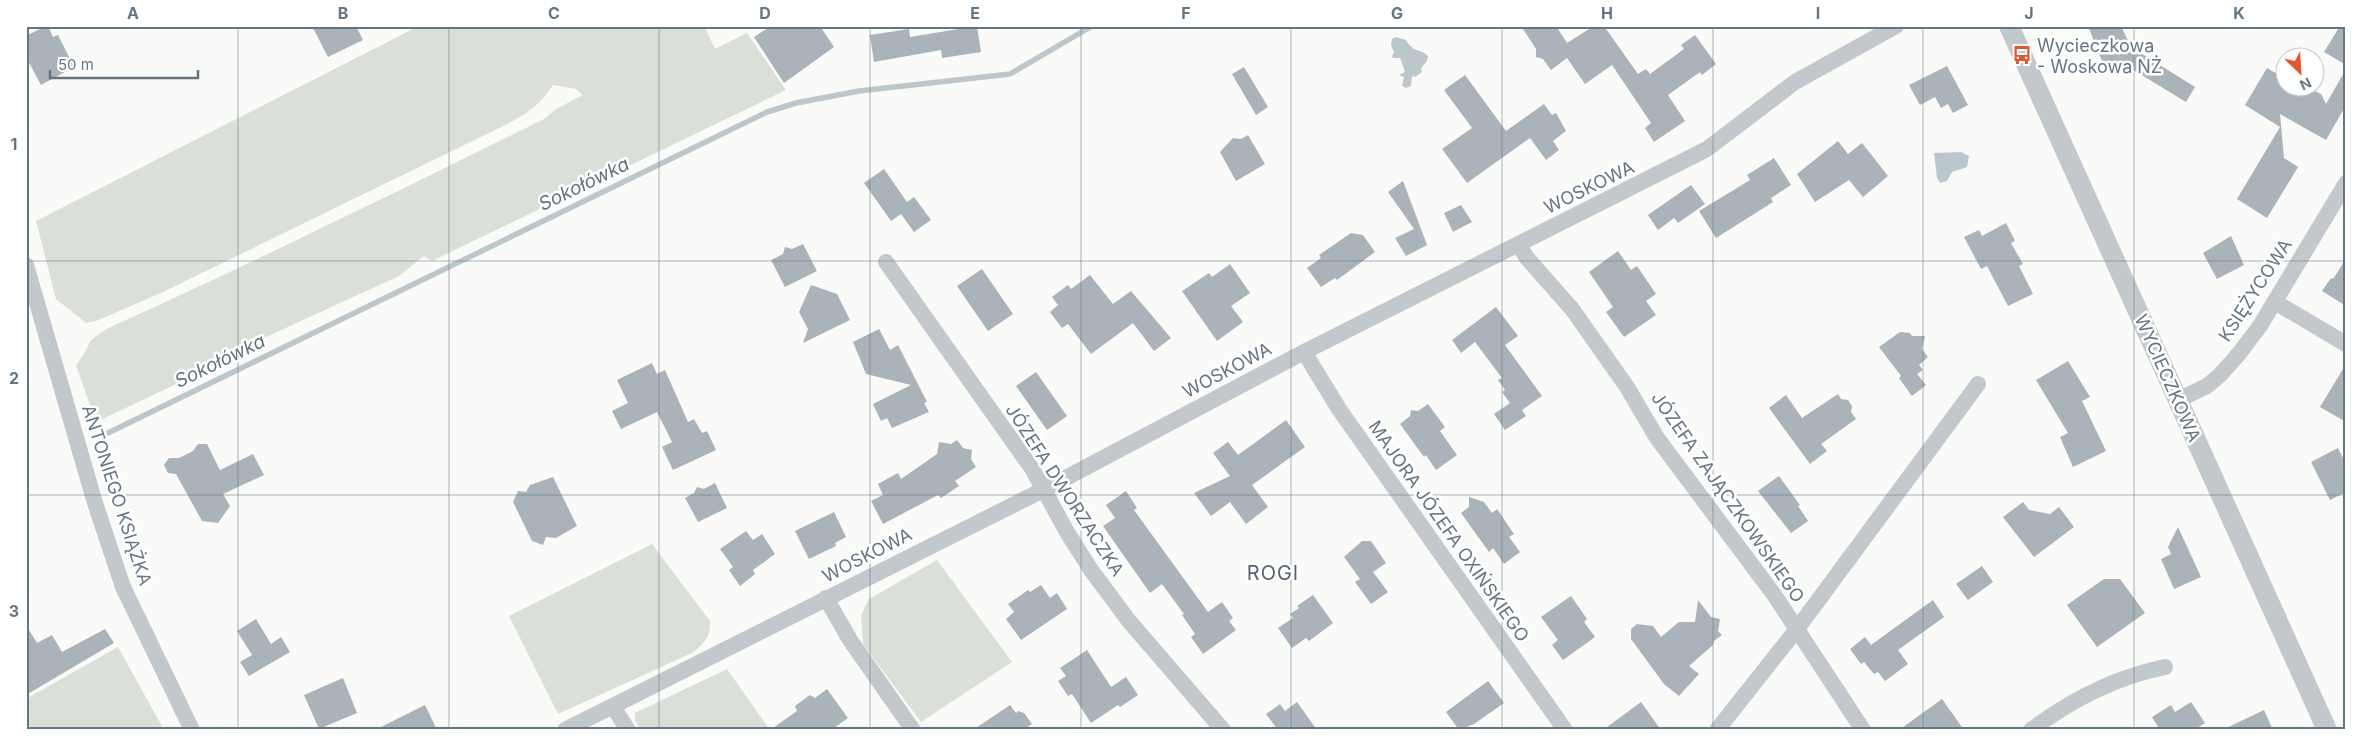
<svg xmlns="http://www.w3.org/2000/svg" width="2372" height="756" font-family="Inter,sans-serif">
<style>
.green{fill:#dadfd7}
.water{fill:#bbc7cb}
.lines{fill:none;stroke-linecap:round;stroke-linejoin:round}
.stream{stroke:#bbc7cb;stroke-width:5.5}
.building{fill:#aab3b9}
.minor{stroke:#c3c8cc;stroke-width:16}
.tertiary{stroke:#c3c8cc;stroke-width:20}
.grid{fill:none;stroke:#657683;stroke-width:1;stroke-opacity:0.55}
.labels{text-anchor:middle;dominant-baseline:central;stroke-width:5;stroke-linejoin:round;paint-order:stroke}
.poi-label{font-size:18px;fill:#657683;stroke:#fff;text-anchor:start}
.street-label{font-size:18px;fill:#657683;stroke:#fff}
.water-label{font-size:19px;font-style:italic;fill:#60757c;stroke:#fff}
.quarter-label{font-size:20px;letter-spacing:1px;fill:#57646e;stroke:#fff}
.neatline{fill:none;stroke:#657683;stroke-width:2}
.grid-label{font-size:16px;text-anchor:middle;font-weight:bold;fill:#657683}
</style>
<rect width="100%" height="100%" fill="#fafaf8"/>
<path class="green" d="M419 26H704L715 49 747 33 786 90 432 261 424 256 399 276 253 343 208 369 96 422 76 365 84 354 91 340 106 329C253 263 398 191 544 119L556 109 583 95 576 89 553 85C537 110 519 118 493 131L161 293 96 321 86 323 56 299 36 221Z
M652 544 710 621C711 636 705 642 694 652L558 714 509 616Z
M937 560 1012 662 921 722 863 644 861 615 869 599Z
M118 647 164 730H26V699Z
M727 669 770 730H640L635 721V713Z"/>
<path class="water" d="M1396 37 1406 40C1413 53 1422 49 1428 56L1427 61 1421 68 1422 72 1415 77 1412 76 1411 86 1406 88 1402 86 1404 77 1399 75 1405 72 1400 58H1393L1392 56 1394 52 1391 45 1392 39Z
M1961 152 1969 156 1967 167 1952 172 1947 181 1940 183 1937 178 1934 153Z"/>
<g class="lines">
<path class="stream" d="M108 433 767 112 796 103 859 91 1010 74 1092 26"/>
</g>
<path class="building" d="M46 26H48L53 37 58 35 74 67 41 85 26 57V36Z
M312 26H356L363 40 328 57Z
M771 26H820L834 47 784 83 754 37Z
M977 26 981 52 942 58 941 50 874 62 870 35 909 29 910 37Z
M1521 26H1556L1567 43 1594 26H1604L1638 74 1646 69 1650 74 1684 49 1681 45 1695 35 1716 64 1702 75 1700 72 1668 95 1685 121 1654 142 1645 128 1651 123 1612 65 1585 84 1567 58 1551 70 1543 59 1536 57V49Z
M2088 26H2121L2131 47 2195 87 2186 102 2122 63 2106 71Z
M2340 26H2346V65L2324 52Z
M1947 66 1968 105 1953 113 1948 104 1941 108 1935 97 1920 105 1909 85Z
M1244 67 1268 107 1256 115 1232 74Z
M2267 68 2284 78V88H2309L2321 94 2326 104 2346 69V105L2326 140 2280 114 2284 158 2298 167 2267 218 2237 199 2280 127 2245 105Z
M1465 75 1506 131 1544 104 1552 115 1556 113 1566 131 1553 141 1559 150 1546 160 1530 138 1467 183 1442 149 1472 128 1444 90Z
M1248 135 1265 164 1236 181 1220 152 1233 138 1241 139Z
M1838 141 1848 154 1862 143 1888 176 1863 197 1849 180 1815 202 1797 174Z
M1774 158 1791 185 1771 198 1773 202 1716 238 1699 211 1750 180 1747 175Z
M884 169 907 202 914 197 931 220 914 232 901 214 891 221 864 183Z
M1403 181 1427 245 1406 256 1395 238 1414 229 1388 192Z
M1691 185 1705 204 1678 223 1674 218 1658 230 1648 215Z
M1461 205 1472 222 1453 232 1444 213Z
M2006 223 2015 241 2011 243 2023 264 2019 266 2033 294 2008 306 1987 266 1981 269 1964 237 1979 230 1982 236Z
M1351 233 1363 235 1375 252 1337 280 1335 278 1321 287 1307 268 1321 258 1319 255Z
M2231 236 2244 265 2217 279 2203 253Z
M803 244 817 271 785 287 771 260 783 254 785 247 792 249Z
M1618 251 1631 270 1637 266 1656 294 1646 301 1656 315 1624 337 1606 312 1613 307 1589 272Z
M2346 259V306L2322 291 2331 278 2333 279Z
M1230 264 1250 293 1231 306 1243 322 1217 341 1182 291 1209 273 1212 277Z
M982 269 1013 314 988 331 957 286Z
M1090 275 1113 304 1131 291 1171 338 1154 351 1133 323 1091 354 1068 324 1062 328 1050 312 1058 305 1052 297 1068 285 1071 289Z
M811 285 837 294 850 320 803 343 808 329 799 312Z
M1496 307 1518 336 1505 345 1542 396 1522 410 1526 416 1505 430 1494 414 1510 403 1502 392 1505 390 1498 380 1502 378 1475 342 1461 353 1452 340Z
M879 329 890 350 898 345 927 402 924 403 929 412 892 428 887 418 881 421 873 404 911 385 866 374 853 342Z
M1900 332 1910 333 1912 336H1925L1922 349 1928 357 1919 365 1923 370 1917 374 1926 385 1912 396 1899 378 1901 376 1879 347Z
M2068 361 2090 397 2082 401 2106 451 2073 467 2060 437 2068 433 2036 380Z
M652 363 657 374 665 370 688 422 694 419 702 433 707 431 716 450 673 470 662 447 672 442 657 412 621 429 612 411 628 403 617 380Z
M2346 364V422L2320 407Z
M1036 372 1067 416 1047 430 1016 386Z
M1838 394 1841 399 1848 400 1852 406 1851 412 1856 419 1821 444 1827 451 1810 464 1769 408 1786 395 1802 418Z
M1428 404 1445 427 1440 431 1457 455 1436 470 1426 455 1424 457 1400 424 1410 416 1411 410 1418 411Z
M1286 420 1305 447 1252 485 1268 507 1246 524 1230 502 1211 516 1194 493 1230 476 1213 453 1228 442 1238 455Z
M957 440 963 448 972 450 971 459 976 467 955 481 959 486 941 498 938 495 883 524 871 501 883 495 878 484 898 473 901 479 937 454 939 442 951 444Z
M198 444H207L220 470 253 454 264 475 223 494 230 506 218 523 202 521 176 474 168 473 164 465 169 458H179L193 451Z
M2338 448 2346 464V492L2330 500 2311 462Z
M1779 476 1800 505 1798 506 1808 521 1791 533 1758 491Z
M553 477 577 526 556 538 546 537 543 545 532 541 513 502 518 491 526 492 530 485Z
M715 483 727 508 698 522 685 498 694 493 697 487 704 489Z
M1126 491 1137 508 1134 510 1208 612 1222 602 1233 618 1229 621 1236 630 1203 654 1191 637 1195 634 1182 615 1184 614 1162 584 1150 593 1103 526 1115 518 1106 505Z
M1469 497 1484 502 1492 513 1497 509 1514 534 1509 537 1520 552 1504 564 1493 548 1489 552 1461 513 1469 507Z
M2023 502 2029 510 2050 514 2059 507 2074 527 2034 557 2003 517Z
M834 512 846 537 835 543 836 546 809 559 795 531Z
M2178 527 2201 577 2174 589 2161 559 2171 554 2168 547Z
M746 531 753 540 762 534 775 554 753 570 755 574 740 586 729 570 733 567 720 549Z
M1362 541H1371L1386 563 1373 572 1388 592 1371 604 1355 582 1360 579 1344 557Z
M1982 566 1993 582 1968 600 1956 584Z
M2104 579H2120L2145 613 2097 647 2067 605Z
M1041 585 1050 598 1057 593 1067 609 1021 640 1006 619 1014 612 1008 604 1028 590 1030 592Z
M1313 595 1333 623 1309 641 1306 638 1292 648 1278 628 1293 618 1290 614 1299 608 1297 606Z
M1571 596 1587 619 1584 622 1595 637 1563 660 1552 645 1558 640 1541 617Z
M1698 600 1711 617 1720 619 1718 631 1722 635 1714 641 1713 645 1689 666 1699 674 1679 696 1664 684 1631 639V629L1637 624 1653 626 1661 637 1679 622H1695Z
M1933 600 1944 617 1898 650 1908 664 1885 681 1878 672 1874 674 1864 662 1861 664 1850 649 1865 637 1871 645Z
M256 619 271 644 281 637 290 652 249 676 240 662 252 655 237 631Z
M26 625 37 643 52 635 62 652 105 629 114 643 26 695Z
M1087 650 1111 687 1126 677 1138 695 1120 707 1118 705 1091 723 1072 694 1068 696 1058 681 1066 676 1060 668Z
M343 678 357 713 319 729 304 695Z
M1488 681 1504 703 1474 724 1459 730 1446 712Z
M827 689 848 718 831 730H770L797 711 795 706 810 695 815 698Z
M1942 699 1964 730H1899Z
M1297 702 1317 730H1278L1266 714 1280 704 1285 711Z
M1641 702 1661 730H1603Z
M2191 702 2205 723 2194 730H2160L2152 717 2171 705 2175 712Z
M425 705 437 730H375Z
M1010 705 1016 713 1018 711 1024 713 1032 724 1026 728 1027 730H973Z
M2264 710 2273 730H2222Z"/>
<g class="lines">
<path class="minor" d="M1518 244 1527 258 1572 309 1627 387 1657 438 1775 596 1863 730
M886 262 1033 470 1067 532 1091 570 1129 621 1223 730
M26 265 95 503 123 587 192 730
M2275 302 2346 344
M1304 352 1339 409 1565 730
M2178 400 2207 386 2220 375 2237 356 2260 326 2346 183
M826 598 850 640 913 730
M613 707 628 730
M565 730 1043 490 1304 352 1707 149 1795 82 1896 26
M1717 730 1797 629 1978 384
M2031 730C2071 700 2116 677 2165 667"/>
<path class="tertiary" d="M2009 26 2327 730"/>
</g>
<path class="grid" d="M238 26V730M449 26V730M659 26V730M870 26V730M1081 26V730M1291 26V730M1502 26V730M1713 26V730M1923 26V730M2134 26V730M26 261H2346M26 495H2346"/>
<defs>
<g id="bus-bare" transform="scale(1.5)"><path d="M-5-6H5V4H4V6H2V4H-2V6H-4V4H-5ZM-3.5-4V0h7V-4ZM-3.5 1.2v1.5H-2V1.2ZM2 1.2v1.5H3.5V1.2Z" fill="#e4572e" stroke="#fff" stroke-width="2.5" paint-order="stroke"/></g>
</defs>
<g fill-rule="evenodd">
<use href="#bus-bare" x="2022" y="55"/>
</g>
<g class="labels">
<g class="poi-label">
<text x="2037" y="45">Wycieczkowa<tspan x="2037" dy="21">- Woskowa NŻ</tspan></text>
</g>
<g class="street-label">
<text transform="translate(1589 187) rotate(-26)">WOSKOWA</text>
<text transform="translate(2255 290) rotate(-57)">KSIĘŻYCOWA</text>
<text transform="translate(1227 370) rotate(-28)">WOSKOWA</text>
<text transform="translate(2168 378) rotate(66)">WYCIECZKOWA</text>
<text transform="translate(1065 490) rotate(57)">JÓZEFA DWORZACZKA</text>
<text transform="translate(117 495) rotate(72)">ANTONIEGO KSIĄŻKA</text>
<text transform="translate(1728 497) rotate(55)">JÓZEFA ZAJĄCZKOWSKIEGO</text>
<text transform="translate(1449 531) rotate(55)">MAJORA JÓZEFA OXIŃSKIEGO</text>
<text transform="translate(867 555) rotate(-27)">WOSKOWA</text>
</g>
<g class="water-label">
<text transform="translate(584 184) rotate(-26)">Sokołówka</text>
<text transform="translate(220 361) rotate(-26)">Sokołówka</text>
</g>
<g class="quarter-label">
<text x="1273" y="573">ROGI</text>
</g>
</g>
<rect width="2372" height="756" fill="none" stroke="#ffffff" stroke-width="55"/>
<g transform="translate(2300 72) rotate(155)"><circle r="24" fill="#ffffff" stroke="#c1c8cd"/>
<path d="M0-4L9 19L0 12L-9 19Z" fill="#e4572e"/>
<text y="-8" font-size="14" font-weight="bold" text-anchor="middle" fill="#657683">N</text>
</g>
<path d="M50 70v8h148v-8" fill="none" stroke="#657683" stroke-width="2.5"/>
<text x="58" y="70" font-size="15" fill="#657683" stroke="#ffffff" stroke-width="4" paint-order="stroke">50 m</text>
<rect x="28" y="28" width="2316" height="700" class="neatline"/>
<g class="grid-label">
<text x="133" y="19">A</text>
<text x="343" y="19">B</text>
<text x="554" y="19">C</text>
<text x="765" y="19">D</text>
<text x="975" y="19">E</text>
<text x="1186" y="19">F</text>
<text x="1397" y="19">G</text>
<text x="1607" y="19">H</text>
<text x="1818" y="19">I</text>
<text x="2029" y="19">J</text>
<text x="2239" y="19">K</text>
<text x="14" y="150">1</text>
<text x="14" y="384">2</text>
<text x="14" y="617">3</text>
</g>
</svg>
